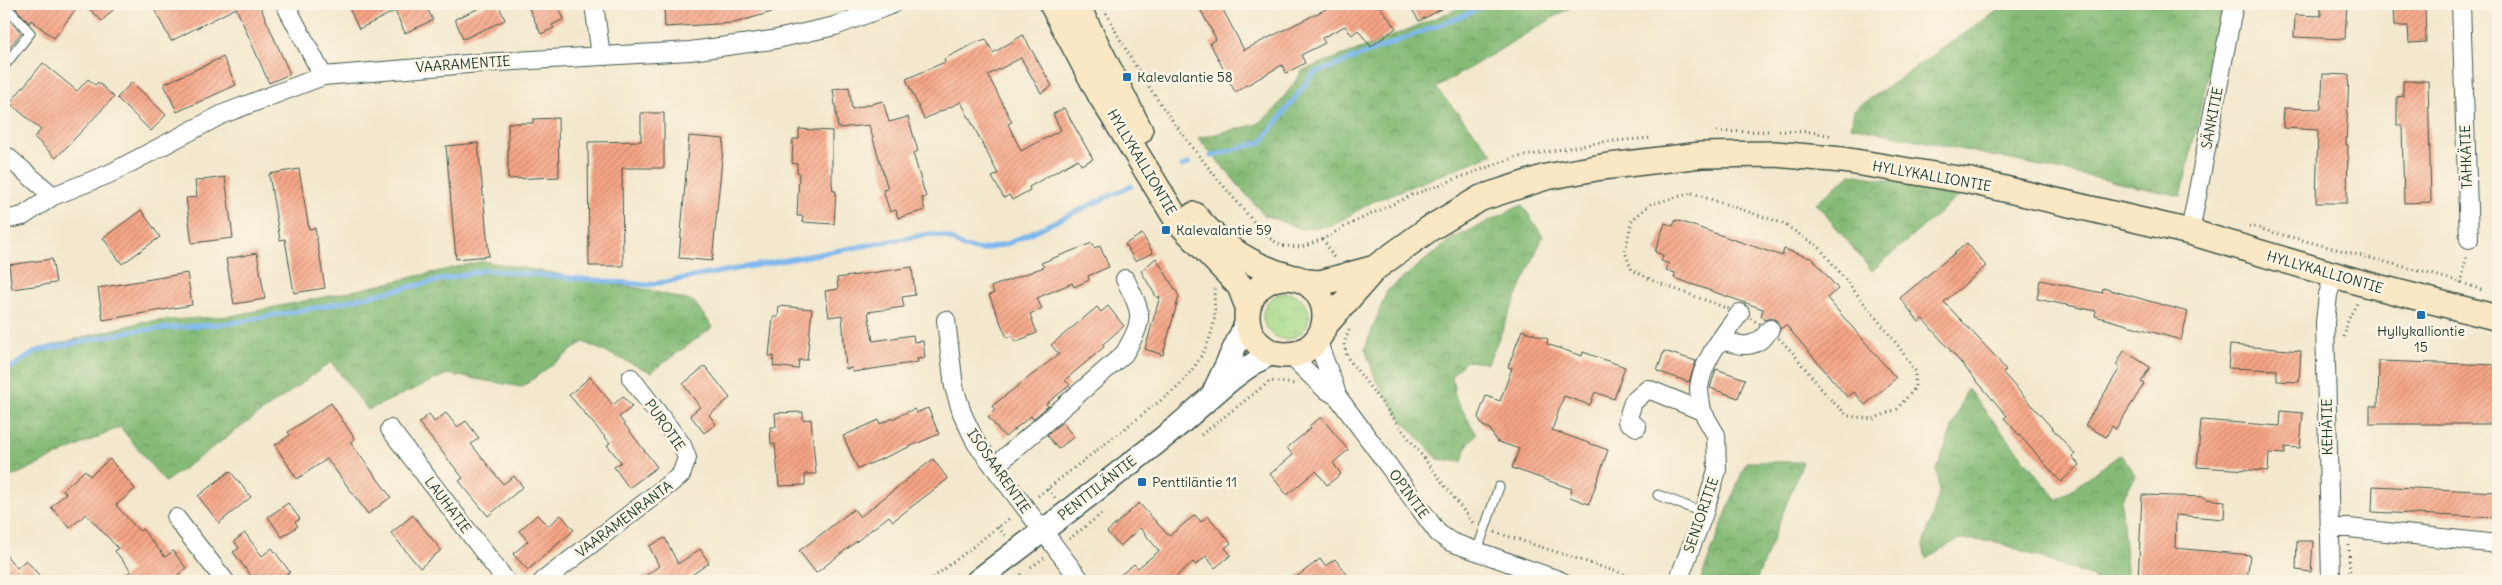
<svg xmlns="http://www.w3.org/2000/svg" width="2502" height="585" font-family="Delius,sans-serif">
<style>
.grass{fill:url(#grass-tufts);stroke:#638c60}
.forest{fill:url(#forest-crowns);stroke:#527c56}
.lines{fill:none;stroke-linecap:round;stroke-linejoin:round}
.stream{stroke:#7cb6ed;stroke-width:5}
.building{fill:url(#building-hatch)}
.service-casing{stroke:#3f574b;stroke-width:11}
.minor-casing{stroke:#3f574b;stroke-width:20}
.tertiary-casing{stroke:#3f574b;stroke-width:25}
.secondary-casing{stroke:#3f574b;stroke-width:28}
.path{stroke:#3f574b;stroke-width:3;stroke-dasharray:1 4;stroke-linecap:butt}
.service{stroke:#fff;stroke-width:9}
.minor{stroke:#fff;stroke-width:18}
.tertiary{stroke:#fff;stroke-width:22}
.secondary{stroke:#fae7c3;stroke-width:25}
.poi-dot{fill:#1f6fb2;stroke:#fcf5e5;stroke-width:2}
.labels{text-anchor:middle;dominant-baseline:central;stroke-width:5;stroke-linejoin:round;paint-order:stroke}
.street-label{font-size:14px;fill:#1f3d34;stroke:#fcf5e5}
.poi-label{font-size:14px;fill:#1f3d34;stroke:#fcf5e5;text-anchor:start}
</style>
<defs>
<pattern id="grass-tufts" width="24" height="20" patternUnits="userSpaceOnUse" patternTransform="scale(1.25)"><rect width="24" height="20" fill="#a7db8b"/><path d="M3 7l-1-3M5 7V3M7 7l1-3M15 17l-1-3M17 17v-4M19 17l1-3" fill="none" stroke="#8fbd79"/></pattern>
<pattern id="forest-crowns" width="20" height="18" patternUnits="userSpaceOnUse" patternTransform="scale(1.25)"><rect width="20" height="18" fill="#85bb77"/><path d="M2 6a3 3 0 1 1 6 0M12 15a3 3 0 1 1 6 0" fill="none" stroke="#6c9962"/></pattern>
<pattern id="building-hatch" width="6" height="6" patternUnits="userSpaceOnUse" patternTransform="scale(1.25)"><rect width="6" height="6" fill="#f7a586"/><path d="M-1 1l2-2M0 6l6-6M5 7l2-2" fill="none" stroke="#c7886e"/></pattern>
</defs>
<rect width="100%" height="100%" fill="#fcf5e5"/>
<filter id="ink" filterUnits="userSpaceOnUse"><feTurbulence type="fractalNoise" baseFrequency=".02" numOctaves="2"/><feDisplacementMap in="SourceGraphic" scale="10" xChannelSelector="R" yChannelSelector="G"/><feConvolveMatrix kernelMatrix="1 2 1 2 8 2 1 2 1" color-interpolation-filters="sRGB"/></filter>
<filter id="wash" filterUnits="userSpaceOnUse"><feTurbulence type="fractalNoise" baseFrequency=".0096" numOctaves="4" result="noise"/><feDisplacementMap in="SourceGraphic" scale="20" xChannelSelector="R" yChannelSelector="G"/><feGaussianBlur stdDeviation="1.12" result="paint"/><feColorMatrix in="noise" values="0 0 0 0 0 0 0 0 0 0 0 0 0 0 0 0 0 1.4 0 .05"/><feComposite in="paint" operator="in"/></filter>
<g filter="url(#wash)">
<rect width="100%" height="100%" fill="#f3e8cd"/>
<path class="grass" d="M1263 316a23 23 0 1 1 46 0a23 23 0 1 1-46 0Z"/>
<path class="forest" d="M1469 4H1576L1436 88 1493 154 1372 202 1333 225 1302 229 1264 215 1198 138 1258 124 1275 110 1303 70 1376 43Z
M2007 4H2224L2181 196 1851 126 1854 110Z
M1851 174 1962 193 1872 271 1816 203Z
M1522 205 1543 236 1488 363 1466 361 1452 375 1455 396 1476 434 1467 446 1462 462 1438 459 1403 421 1376 381 1365 348 1387 291 1450 240Z
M483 261 648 290 694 302 713 327 651 372 583 342 522 387 447 374 368 410 331 362 165 482 120 427 4 480V369L42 348 142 322 231 316 353 291Z
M1967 388 2057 500 2121 454 2136 476 2121 500 2128 581H2096L2093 577 1998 542 1958 539 1926 559 1923 546 1939 494 1937 469Z
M1746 462H1803L1756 581H1700Z"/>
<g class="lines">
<path class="stream" d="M1211 156 1262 142 1313 74 1462 16 1488 4
M1182 166 1189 163
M4 372 37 351 132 331 232 323 325 306 485 270 648 285 929 234 947 237 964 247 982 250 1007 244 1131 186"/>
</g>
<g id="blocks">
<path class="building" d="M18 4H80L54 38 31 20 29 23 15 7Z
M84 4H119L102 21Z
M164 4H259L290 74 269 83 236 8 171 41 154 9Z
M347 4H425L433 20 405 33 395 11 359 29Z
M489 4H498L505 20 463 39 455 19Z
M527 4H557L564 19 552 25 554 28 541 34Z
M699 4H786V8L734 23 665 27 664 6Z
M1210 4H1220L1244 50 1336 4H1378L1396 28 1371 47 1358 30 1352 35 1345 26 1322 38 1325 43 1301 55 1305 63 1286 73 1282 65 1235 92 1210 43 1216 39 1200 9Z
M1409 4H1451L1419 21Z
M2321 4H2347L2345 39 2294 37 2295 15 2321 16Z
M2393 4H2425L2426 42 2409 43 2408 26H2394Z
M7 17 21 33 4 54V22Z
M1023 35 1052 86 1041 93 1021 58 988 75 1012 122 1008 124 1021 151 1061 130 1053 114 1064 108 1093 159 1081 165 1078 159 1029 187 1030 190 1012 200 1009 195 1004 198 992 177 998 174 961 102 924 119 906 79 945 62 944 59 977 42 986 39 993 53Z
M223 57 236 85 177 112 164 84Z
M43 63 77 91 88 79 95 85 98 82 114 97 56 158 34 137 41 130 10 103Z
M2323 74 2349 75 2346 145H2348L2347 203H2316L2318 130 2283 128 2284 108 2321 109Z
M2403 81H2428L2431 202 2404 203 2402 125H2397V97L2403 96Z
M132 82 166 115 151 131 117 98Z
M849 87 852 109 883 101 889 122 908 117 918 151 913 153 926 197 922 198 925 210 898 218 896 210 890 212 883 190 888 189 869 125 838 128 833 89Z
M641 113H664V168H622L623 266H589L588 142 641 141Z
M558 118 559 177 508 179V123H533V119Z
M799 129 832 131V183L833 191H836L834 224 802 222 803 216H797L799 173 797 172V164L792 163 793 139H799Z
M689 136 724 139 712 261 679 258Z
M478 143 489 256 456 259 446 146Z
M299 169 309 229 315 228 325 288 294 293 285 239 280 240 269 174Z
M225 177 233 238 192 243 186 198 197 197 195 181Z
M141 210 160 237 122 264 103 238Z
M1676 220 1782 256 1784 249 1813 259 1838 289 1827 298 1896 378 1865 405 1854 392 1847 397 1786 325 1780 329 1776 320 1771 318 1764 320 1761 316 1763 309 1674 278 1675 273 1666 270 1669 264 1661 261 1663 255 1655 252 1665 223 1673 226Z
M1142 234 1153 253 1135 261 1125 244Z
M1092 243 1094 248 1100 246 1109 267 1088 276 1089 280 1074 287 1072 283 1037 298 1042 309 1030 314 1037 333 1015 342 1012 336 1007 338 989 295 994 293 991 287 1044 267 1041 263Z
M1967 243 1986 266 1944 302 1994 355 2006 370 2003 373 2075 454 2072 456 2079 465 2061 482 2004 418 2007 416 1923 319 1919 322 1900 298Z
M257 253 265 299 234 304 226 259Z
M1156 258 1179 296 1163 355 1145 349 1160 296 1157 298 1141 271Z
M52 259 56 283 12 289 9 265Z
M912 267 915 295 902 297 904 307 868 312 873 341 913 335 914 342 923 341 925 358 917 359 918 362 853 372 852 368 846 369 842 315 829 317 825 291 838 289 837 278Z
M187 273 192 305 103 320 98 288Z
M2040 280 2102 293 2103 288 2188 312 2181 340 2095 316 2096 311 2037 299Z
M779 306 812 309 807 360H799L798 369 773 366 774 356H769L773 317H778Z
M1108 306 1124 326 1103 344 1104 347 1065 380 1070 385 1046 404 1048 406 1033 419 1031 416 1005 437 988 417 995 410 992 406 1059 354 1051 345 1097 307 1101 312Z
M1522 330 1548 339 1547 344 1582 356 1583 352 1625 367 1614 399 1595 392 1590 405 1564 396 1552 430 1608 450 1589 504 1570 497 1572 489 1512 468 1519 449 1496 441 1490 429 1483 426 1478 417 1486 396 1500 401 1512 368 1508 367Z
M2230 345 2301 351 2299 382 2277 381V370L2228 368Z
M1664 351 1696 361 1689 382 1657 371Z
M2124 351 2150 367 2141 382 2144 384 2116 429 2112 426 2106 437 2085 425 2120 368 2116 365Z
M2379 361 2498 365V424H2370V406H2378Z
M705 366 730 398 709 415 716 424 704 433 690 415 700 407 683 384Z
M1716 369 1745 379 1738 398 1710 388Z
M590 377 613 405 623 396 632 407 619 417 657 467 629 488 614 467 621 462 607 445 610 443 569 395Z
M331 403 355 439 350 442 391 497 368 514 327 459 297 479 275 445 290 435 288 432Z
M928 408 939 434 858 469 843 436 879 420 880 424 914 409 916 413Z
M2281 411 2303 413 2300 448 2285 447V454L2269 453 2268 471 2197 467 2201 420 2280 426Z
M803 412V420L811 419 816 474H805V485L779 486 775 444H771L770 427H776L775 413Z
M446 413 457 427 466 421 479 438 471 444 503 484 514 476 523 487 488 516 459 481 463 478 419 423 429 414 434 422Z
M1321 417 1348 450 1333 463 1341 474 1327 485 1316 471 1287 495 1270 474 1293 455 1287 448 1311 428 1309 426Z
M1062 422 1074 437 1058 449 1047 435Z
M110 459 135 489 116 505 139 531 142 529 165 557 173 551 186 568 171 581H118L131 571 115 551 118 548 86 514 70 528 51 507 66 493 63 490 85 470 90 476Z
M933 459 948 479 893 521 889 516 816 573 799 551 854 509 860 517Z
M230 471 251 497 219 523 198 496Z
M2373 486 2498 492V518L2372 512Z
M2142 495 2205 497V499L2225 501 2224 519 2176 515 2175 548 2250 555 2247 581 2173 578V581H2138Z
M288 503 300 519 295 522 298 526 282 537 268 517Z
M1139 503 1169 536 1195 515 1201 522 1208 516 1231 543 1225 548 1231 555 1215 568 1206 556 1196 565 1193 562 1171 581H1113L1134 564 1138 568 1159 551 1140 528 1120 546 1107 532Z
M413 515 441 550 420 568 391 533Z
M537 515 548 526 561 515 574 530 528 570 513 554 528 541 519 531Z
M245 533 262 556 272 548 290 572 278 581H255L233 552 239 548 234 541Z
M665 538 678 564 700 549 709 563 683 581H638L659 566 649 546Z
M2297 541H2313L2311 572 2296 570Z
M4 553 17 568 26 560 44 581H4Z
M1320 559 1325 566 1335 559 1352 581H1291Z"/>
</g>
</g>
<g filter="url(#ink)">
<use href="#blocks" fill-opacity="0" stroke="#3f574b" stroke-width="1"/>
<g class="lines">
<g class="service-casing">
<path id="service" d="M4 66 30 33 11 12
M1658 495 1704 513
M1477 551 1499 487"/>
</g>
<g class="minor-casing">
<path id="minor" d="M285 4 323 76
M594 4 601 56
M2461 4 2469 239
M4 154 53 196
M4 220 23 216 53 196 109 174 223 114 323 76 480 63 690 51 772 40 835 26 893 4
M2190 232 2234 4
M946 320 954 387 962 413 976 443 1081 581
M1721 339C1741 348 1757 349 1770 329
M1318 340C1322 360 1333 376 1337 396L1438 533 1451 542 1561 581
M1290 355 1325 389 1337 396
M1702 411C1701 404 1699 395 1699 388 1702 361 1724 334 1740 313
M1637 427 1627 421 1633 402 1648 389 1702 411 1716 435 1717 470 1704 513 1678 581
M390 429 506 581
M994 467 1124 354C1145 318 1143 315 1125 279
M176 518 225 581
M2329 528H2349L2498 544
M543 581 681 475 687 458 682 445 631 378
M2331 581 2325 323 2328 295 2334 274"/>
</g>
<g class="tertiary-casing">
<path id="tertiary" d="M1214 391 1247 321
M977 581C1043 530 1110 481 1174 429 1206 403 1235 370 1273 353"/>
</g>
<g class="secondary-casing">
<path id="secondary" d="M1052 4 1101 96 1177 220 1240 286 1248 307
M1076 4 1140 131
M1194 215C1220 246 1252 267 1291 277
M1247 316a39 39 0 1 1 78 0a39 39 0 1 1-78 0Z
M1307 282 1320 283 1375 268
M1325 325 1375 268 1429 229 1481 198 1546 177 1602 167 1701 155 1775 154 1843 160 1970 181 2190 232 2362 283 2498 318"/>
</g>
<path class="path" d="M1102 4C1143 91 1204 164 1266 236L1282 246 1302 247 1323 239 1350 224 1412 195 1513 158 1602 142 1651 138
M1779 131 1811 132 1833 136
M1717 132 1770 131
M1692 193 1782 223 1819 247 1897 344 1915 371V388L1897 409 1873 419 1848 416 1827 396 1793 353 1770 329 1740 313 1656 282 1632 270 1625 252 1632 220 1651 204Z
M2249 226 2461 282 2484 291
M1323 239 1334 258
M2461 283 2467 254
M1349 330 1344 344 1347 357 1473 523
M2344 337 2348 320 2357 303
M1201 435 1270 381 1295 384
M1048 489 1055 498
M1038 496 1178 387C1197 365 1213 343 1215 312 1215 305 1213 296 1215 289
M998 527 1006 537
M1495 532 1645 581
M1069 539 1104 512
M2349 545 2350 581
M1031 567 1044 558
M929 581 1011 517
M1013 581 1023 573"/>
<use href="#service" class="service"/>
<use href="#minor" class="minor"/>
<use href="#tertiary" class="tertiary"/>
<use href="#secondary" class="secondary"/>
</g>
</g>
<g class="poi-dot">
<rect x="1122" y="72" width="10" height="10" rx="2.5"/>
<rect x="1161" y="225" width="10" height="10" rx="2.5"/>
<rect x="2416" y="310" width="10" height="10" rx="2.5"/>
<rect x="1137" y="477" width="10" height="10" rx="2.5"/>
</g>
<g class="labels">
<g class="street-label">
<text transform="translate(463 64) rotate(-4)">VAARAMENTIE</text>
<text transform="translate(2212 118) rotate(-79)">SÄNKITIE</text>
<text transform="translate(2466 157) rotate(-92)">TÄHKÄTIE</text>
<text transform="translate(1142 162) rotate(59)">HYLLYKALLIONTIE</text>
<text transform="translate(1932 176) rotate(10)">HYLLYKALLIONTIE</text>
<text transform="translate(2325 272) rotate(16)">HYLLYKALLIONTIE</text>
<text transform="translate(665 425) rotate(55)">PUROTIE</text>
<text transform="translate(2327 427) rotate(-91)">KEHÄTIE</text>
<text transform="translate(999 471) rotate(55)">ISOSAARENTIE</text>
<text transform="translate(1097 488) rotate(-38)">PENTTILÄNTIE</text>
<text transform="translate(1409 494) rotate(54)">OPINTIE</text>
<text transform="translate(448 505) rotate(53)">LAUHATIE</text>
<text transform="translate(1701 515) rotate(-71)">SENIORITIE</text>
<text transform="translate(624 519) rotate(-37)">VAARAMENRANTA</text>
</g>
<g class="poi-label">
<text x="1137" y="77">Kalevalantie 58</text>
<text x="1176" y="230">Kalevalantie 59</text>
<text x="2421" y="331" text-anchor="middle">Hyllykalliontie<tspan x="2421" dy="16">15</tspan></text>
<text x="1152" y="482">Penttiläntie 11</text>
</g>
</g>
<rect width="2502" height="585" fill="none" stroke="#fcf5e5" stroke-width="20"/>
</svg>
